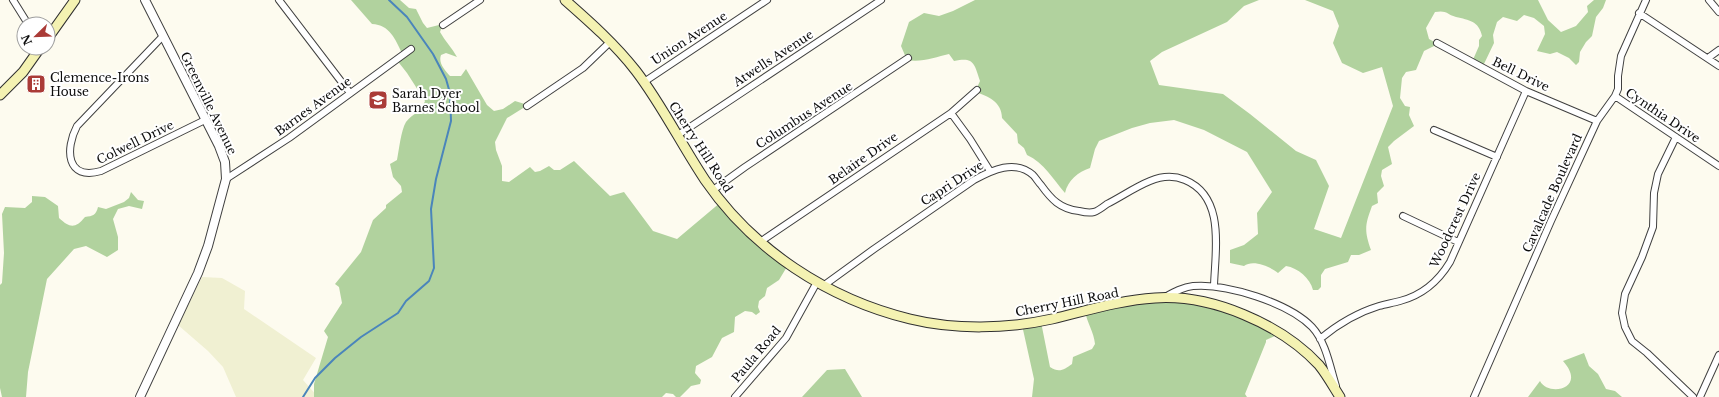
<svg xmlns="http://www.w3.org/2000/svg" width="1719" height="397" font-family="'Libre Baskerville',serif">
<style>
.farmland{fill:#f0f0d2}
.forest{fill:#b1d29e}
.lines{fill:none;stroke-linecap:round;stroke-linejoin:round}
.stream{stroke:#4a85bb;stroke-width:2}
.minor-casing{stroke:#404040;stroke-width:8}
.tertiary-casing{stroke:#404040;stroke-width:10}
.secondary-casing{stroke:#2f2f2f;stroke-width:11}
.minor{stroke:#fff;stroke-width:6}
.tertiary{stroke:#fff;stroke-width:8}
.secondary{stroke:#f4f2b2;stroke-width:9}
.labels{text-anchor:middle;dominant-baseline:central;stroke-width:4;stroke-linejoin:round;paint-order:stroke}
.street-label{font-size:12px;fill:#0d0d0d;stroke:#fff}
.poi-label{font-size:12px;fill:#0d0d0d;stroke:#fff;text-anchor:start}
</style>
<rect width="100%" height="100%" fill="#fdfbef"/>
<path class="farmland" d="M202 277 222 278 245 291 244 309 316 358 303 380 318 397H236L223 367 208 351 178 325Z"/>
<path class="forest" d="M351 0H400L409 8 416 9 423 23 427 28 443 24 440 32C445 41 452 48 457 57L446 53 441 55C438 63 445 70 450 76H461L466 69 487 105 494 111 503 109 515 101 528 105 507 118 495 142 496 150 502 166V181L509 182 530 167 535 172 540 171 549 166 554 170H560L574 161 610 196 624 192 653 231 677 239 721 202 788 265 779 280 767 288 765 296 759 301 758 307 760 312 756 315 752 312 745 311 735 317 734 332 722 338 712 357 696 366 695 373 701 380 700 384 691 386 680 397H676L673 394 666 393 662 397H314V384L328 337 324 331 342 303 339 287 335 284 361 252 373 220 386 208V205L402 192 401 186 393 177 390 164 397 160C399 150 401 130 406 122 413 113 421 113 425 101L407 73 396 59 402 53C395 39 390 25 372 24Z
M975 0H1259L1244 6 1227 22 1162 52 1150 61 1159 85 1223 94 1250 114 1296 151 1316 160 1329 186 1314 229 1341 238 1393 106 1382 67 1363 73 1342 63 1333 43 1339 26 1333 11 1305 0H1538L1548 20 1561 32 1576 26 1588 12 1587 6 1594 0H1606L1603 8 1596 17 1592 36 1586 42 1580 52 1579 62 1576 65 1569 58 1557 52 1550 54 1537 51 1545 34 1544 26 1534 18 1524 15 1517 21 1503 17 1497 22 1493 35 1494 43 1483 66 1472 62 1479 46V40L1482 36C1479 21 1469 20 1456 17 1446 14 1447 10 1435 12L1426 28 1429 39 1438 44 1424 51 1416 70 1406 72 1402 78 1400 98 1405 106 1410 107 1409 115 1414 126 1394 141 1388 147 1392 164 1382 170 1381 176 1384 186 1377 193 1378 203 1372 206C1365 225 1364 230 1371 250L1359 255H1351L1348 262 1325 269 1321 275V287L1318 290H1313C1310 278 1298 268 1286 266L1278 273C1271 267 1253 259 1244 266L1230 263V250L1244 245 1258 234 1257 213 1272 192 1247 152 1204 130 1174 120 1150 123 1132 128 1099 141 1095 149 1090 168C1078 172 1068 180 1065 193 1053 179 1044 163 1027 155L1024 148 1018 143 1017 134 1002 118C1002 102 988 96 975 92L980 81C974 63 974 57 954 61L949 54C936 57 921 63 907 60L901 46 909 22 924 13 939 16 953 11Z
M131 192 138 200 144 201 142 209 129 206 118 209 113 219 118 237V250L107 257 86 246 74 249 47 279 28 372 26 397H2L0 388V285L2 283 4 253 2 214 5 207 25 208 32 202V196L45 197 58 206 59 218C70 228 75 229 85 217 93 216 96 215 98 207L106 209 124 202 129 198Z
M1147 298 1203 302 1279 334 1266 340V342L1245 394 1247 397H1032L1034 379 1022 325 1041 322 1050 367C1059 373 1064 370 1072 364L1073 357 1092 349 1095 344C1094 332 1087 323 1085 311Z
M1584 353 1589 366 1598 374 1606 389 1615 391 1622 397H1528L1540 381C1548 397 1588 389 1563 361Z
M845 369 862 397H802L827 370Z"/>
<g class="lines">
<path class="stream" d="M303 397 315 378 335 358 361 337 398 313 406 301 429 281 434 268 431 209 436 179 451 121 450 93 446 79 433 54 407 17 389 0"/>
<g class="minor-casing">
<path id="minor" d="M13 0 28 24
M279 0 350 93
M1709 0 1719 12
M1639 13 1719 66
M443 25 480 0
M163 36 77 126C65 149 66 181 101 171L205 120
M1437 43 1526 91 1597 121
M1708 58 1719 50
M644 82 767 0
M1615 96 1719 166
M527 106 583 68 610 42
M951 113 970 139 990 171
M1434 130 1497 157
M678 135 881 0
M1676 137 1658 174 1654 193 1653 227 1642 257 1625 294 1622 313 1625 327 1632 341 1647 353 1693 397
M226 179 289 138 411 49
M713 190 745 167 908 58
M1403 216 1458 242
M760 242 951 113 977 90
M823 286 874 249 974 180C992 170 1015 159 1033 175 1036 178 1038 182 1041 185 1051 199 1060 209 1079 211 1083 212 1090 213 1094 212 1098 211 1103 207 1107 204 1121 197 1135 187 1150 181 1162 176 1173 175 1185 180 1226 197 1215 251 1214 286
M1165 297C1174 292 1183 287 1193 286 1226 283 1289 303 1312 327 1326 342 1330 367 1336 386
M1320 339C1338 324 1356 313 1379 306 1386 304 1393 303 1400 301 1423 295 1438 282 1450 262L1526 91
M735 397 786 338 817 282
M1474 397 1551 221 1597 121 1615 96 1618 89V76L1621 56 1646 0
M1700 397 1719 355"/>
</g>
<g class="tertiary-casing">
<path id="tertiary" d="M140 397 198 273 208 246 226 179 225 162 219 146 145 0"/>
</g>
<g class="secondary-casing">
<path id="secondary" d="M565 0C590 22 615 44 636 71 662 105 681 144 705 180 753 250 828 299 910 319 955 330 1007 329 1052 319 1086 311 1120 300 1155 298 1211 294 1281 324 1319 365 1327 375 1333 386 1340 397
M48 38 75 0
M0 95 23 72 40 48"/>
</g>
<use href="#minor" class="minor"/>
<use href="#tertiary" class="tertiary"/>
<use href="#secondary" class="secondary"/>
</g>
<defs>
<g id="building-square" transform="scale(1)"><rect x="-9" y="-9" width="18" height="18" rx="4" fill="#aa3b37" stroke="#fff"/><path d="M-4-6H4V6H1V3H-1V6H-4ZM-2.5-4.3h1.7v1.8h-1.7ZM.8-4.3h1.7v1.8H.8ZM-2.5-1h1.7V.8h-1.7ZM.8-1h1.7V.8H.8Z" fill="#fff"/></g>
<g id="school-square" transform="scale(1)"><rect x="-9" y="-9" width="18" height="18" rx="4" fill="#aa3b37" stroke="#fff"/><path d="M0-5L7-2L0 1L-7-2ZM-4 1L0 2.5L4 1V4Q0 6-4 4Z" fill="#fff"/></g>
</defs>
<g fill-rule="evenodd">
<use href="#building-square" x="36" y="84"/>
<use href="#school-square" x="378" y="100"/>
</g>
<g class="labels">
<g class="street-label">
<text transform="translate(689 38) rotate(-33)">Union Avenue</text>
<text transform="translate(773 58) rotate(-33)">Atwells Avenue</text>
<text transform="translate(1521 74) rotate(26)">Bell Drive</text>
<text transform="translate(209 103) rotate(64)">Greenville Avenue</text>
<text transform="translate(313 106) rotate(-36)">Barnes Avenue</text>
<text transform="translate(804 115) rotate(-33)">Columbus Avenue</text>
<text transform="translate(1663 115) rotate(34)">Cynthia Drive</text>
<text transform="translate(135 142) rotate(-26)">Colwell Drive</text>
<text transform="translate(701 147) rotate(57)">Cherry Hill Road</text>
<text transform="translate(863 158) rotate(-35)">Belaire Drive</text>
<text transform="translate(952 183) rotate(-33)">Capri Drive</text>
<text transform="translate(1552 193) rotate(-66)">Cavalcade Boulevard</text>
<text transform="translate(1455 220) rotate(-65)">Woodcrest Drive</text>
<text transform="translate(1067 302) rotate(-11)">Cherry Hill Road</text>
<text transform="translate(756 354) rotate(-50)">Paula Road</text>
</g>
<g class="poi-label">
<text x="50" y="77">Clemence-Irons<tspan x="50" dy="14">House</tspan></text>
<text x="392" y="93">Sarah Dyer<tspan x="392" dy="14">Barnes School</tspan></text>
</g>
</g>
<g transform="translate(36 36) rotate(247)"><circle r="19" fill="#ffffff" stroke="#9e9e9e"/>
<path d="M0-3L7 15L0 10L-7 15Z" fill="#aa3b37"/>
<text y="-6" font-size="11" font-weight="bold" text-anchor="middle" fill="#0d0d0d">N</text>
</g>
</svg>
